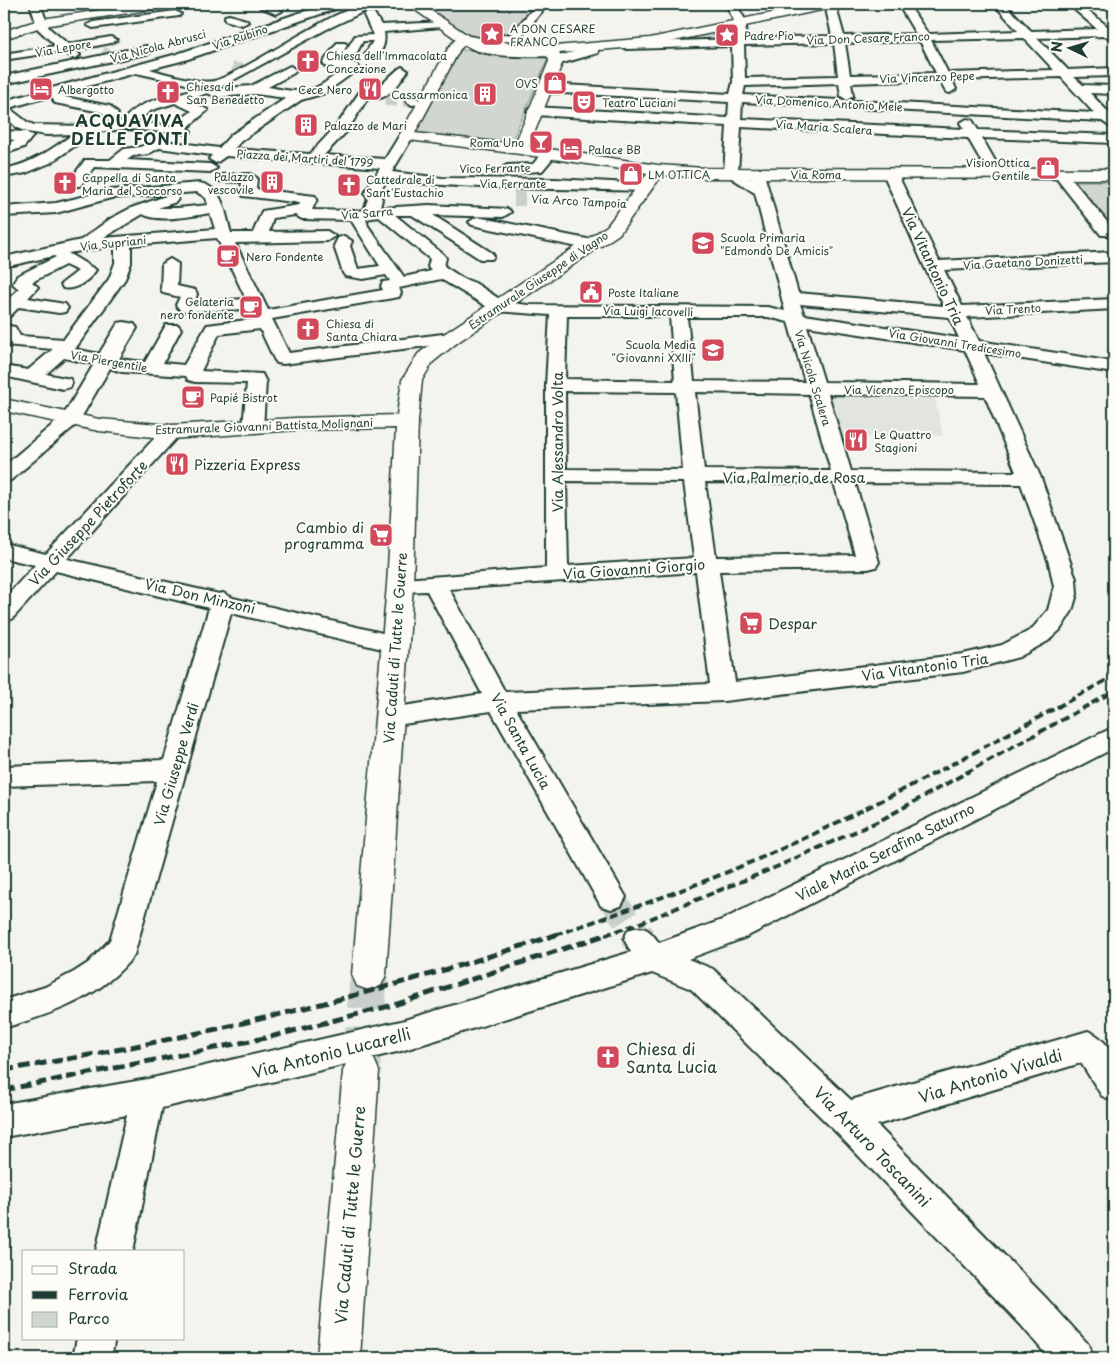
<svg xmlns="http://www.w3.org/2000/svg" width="1118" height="1362" font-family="'Playpen Sans',sans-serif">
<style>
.built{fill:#e2e5df}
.green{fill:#d1d6d1;stroke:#788a82}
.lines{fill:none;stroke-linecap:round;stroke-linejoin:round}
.street-tunnel-far3{stroke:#c9cfca;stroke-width:12;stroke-dasharray:12 6;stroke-linecap:butt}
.street-tunnel-far2{stroke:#c9cfca;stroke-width:16;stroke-dasharray:16 8;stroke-linecap:butt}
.street-tunnel-far1{stroke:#c9cfca;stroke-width:27;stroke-dasharray:27 13;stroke-linecap:butt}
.street-tunnel{stroke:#c9cfca;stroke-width:34;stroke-dasharray:34 18;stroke-linecap:butt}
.secondary-tunnel{stroke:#c9cfca;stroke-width:38;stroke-dasharray:38 19;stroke-linecap:butt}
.street-casing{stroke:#1f3d34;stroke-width:4}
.secondary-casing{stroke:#1f3d34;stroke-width:3}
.street{fill:#fdfcf7;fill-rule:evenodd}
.secondary{fill:#fdfcf7;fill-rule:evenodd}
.rail-far1{stroke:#1f3d34;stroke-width:4;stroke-dasharray:8 4;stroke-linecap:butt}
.rail{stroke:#1f3d34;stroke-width:5;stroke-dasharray:11 5;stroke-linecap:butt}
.labels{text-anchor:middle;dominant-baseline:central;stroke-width:4;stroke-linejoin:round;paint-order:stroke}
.far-poi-label{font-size:11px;fill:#1f3d34;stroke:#fdfcf7;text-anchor:start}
.far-street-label{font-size:11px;fill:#1f3d34;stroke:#fdfcf7}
.street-label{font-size:14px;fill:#1f3d34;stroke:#fdfcf7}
.poi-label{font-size:14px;fill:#1f3d34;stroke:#fdfcf7;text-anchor:start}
.far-district-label{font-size:16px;font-weight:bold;letter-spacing:1px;fill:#1f3d34;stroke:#fdfcf7}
.near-poi-label{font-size:16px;fill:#1f3d34;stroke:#fdfcf7;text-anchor:start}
.near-street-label{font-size:16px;fill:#1f3d34;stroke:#fdfcf7}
</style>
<rect width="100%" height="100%" fill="#f4f4ef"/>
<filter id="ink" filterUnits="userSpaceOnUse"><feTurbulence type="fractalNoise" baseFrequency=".02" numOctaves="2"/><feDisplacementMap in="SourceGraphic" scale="10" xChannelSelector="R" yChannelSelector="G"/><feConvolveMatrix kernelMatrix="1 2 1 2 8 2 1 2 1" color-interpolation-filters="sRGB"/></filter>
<g filter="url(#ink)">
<path class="built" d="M826 393H934L943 436 839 437Z"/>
<path class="green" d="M415 4H532L525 13 527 14 512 35C465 43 452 27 415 4Z
M732 28 735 40H674Z
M461 50 550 54 510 145 414 134Z
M1066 181H1114V231L1107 232Z"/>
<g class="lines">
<path class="street-tunnel-far3" d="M102 52 107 55
M232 68 243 70
M385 100 412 101"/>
<path class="street-tunnel-far2" d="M514 198H525"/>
<path class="street-tunnel-far1" d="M611 897 636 935"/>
<path class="street-tunnel" d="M636 934 639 939"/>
<path class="secondary-tunnel" d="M361 1066 369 975"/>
<g class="street-casing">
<path id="street" d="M30 4H40L49 28 68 44 111 37 117 40 111 43 75 50 80 55 74 59 63 51 10 59V53L56 46 38 29Z
M263 4H275L274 6 282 11 276 14 260 7Z
M333 4H350L185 60 150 69C162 73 203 84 214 81 245 73 346 0 369 5V9L325 30 217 89 251 86 290 66 296 70 294 73 268 87C307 94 312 94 343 69L325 66 323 63 337 43H345L347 45 344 50 347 49 355 36 373 35 364 15 366 13H374L381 25 445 22V26L441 27 384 32C386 43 383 54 371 58L365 54 373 41H363L356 54 337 61 357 64 359 67 357 70 325 93 301 100 241 141 234 149 310 154 337 125 361 90 365 89 371 93 347 131 324 155 385 159 401 133 406 132 413 136 392 172 442 178 555 179 649 184 651 187 649 190 644 191C558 188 472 190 387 180L379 193 382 199 380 208 429 205 508 209 511 212 503 217 433 215 492 253 494 256 492 259H480L412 215H395L444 255 446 258 444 266 462 278 475 283 504 302 528 305 768 307 785 311 755 193 724 173 727 126 534 115 527 111 534 107 728 118 729 102 544 92 538 88 544 84 730 94 733 82 732 46 627 49 623 47V43L733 39 735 23 726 4H736L747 23 744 38 832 36 825 4H843L836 7 844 36 916 34 898 4H908L928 34 1018 31 994 4H1005L1031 31 1097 29 1068 4H1079L1111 29H1114V40L1105 36 1037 38 1068 70 1114 68V76L1074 77 1083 85 1114 86V94L1090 93 1110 114H1114V127L1112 128 1102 121 742 102 741 119 964 129 960 123 967 119 972 120 978 130 1114 135V143L982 138 1002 173 995 177 988 173 968 138 741 127 738 171 751 179 750 174 752 171 757 170 764 174 798 293 944 306 924 266 883 173 890 169 897 173 939 261 1114 252V262L944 270 962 306 1114 299V309L967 317 979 341 1114 362V373L984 353 1041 478 1076 579 1077 594 1072 611 1060 630 1048 641 1019 657 963 672 724 701 516 709 626 897 621 906 611 909 601 906 491 711 390 726 381 724 377 717 381 710 390 708 482 694 427 591 400 592 392 590 389 585 392 580 546 568V385L550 315 494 311 441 279 399 288 401 293 399 297 393 298 272 319 289 353 451 333 457 334 460 338 457 342 451 343 283 364 277 363 274 359 260 329 219 334 201 371 262 374 266 382 263 427 260 431H246L243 427 247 383 195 382 188 380 186 376 122 372 110 368 78 423 11 480 4 482V466L63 416 94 364 64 358 46 374 70 379 72 383 70 387 63 389 4 376V366L28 370 53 349 4 345V325L15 327 20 336 64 339 109 279 115 263V246L68 253 96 270C89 280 76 291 63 288L61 284 78 271 65 265 32 282 38 287 28 298 65 304 68 308 65 312 59 313 19 307 10 316 4 317V303L19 289 13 284 17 276 56 257 54 256 4 267V257L81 240 110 219 131 208 166 196H176L178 199 176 202 158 208H178L208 205 206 198 197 192 111 198 56 213 4 216V207L56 203 111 190 200 183C224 188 225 213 231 233H253L262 211 299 205 301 203 243 196 241 193 242 182 218 181 216 178 218 175 250 174 257 178 256 189 315 196 317 199 312 210 357 211 364 210 368 199 365 193 380 168 226 156 216 163 209 159 212 155 159 148 148 154 133 156 127 160 210 164 217 168 210 172 94 167 80 186H70L68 183 85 160H110L124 149 140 147 157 140 219 148 231 135 286 98 255 94 217 97 207 93 189 100 208 110 187 128 191 131 189 134 127 129 95 132 50 163 26 173 4 177V169C31 164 51 150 73 134L47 135 27 132 17 128 4 115V101L177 54 299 13ZM1024 38 1054 70 948 73 931 40ZM920 41 936 73 850 75 845 43ZM834 43 838 76 745 78 744 45ZM136 73 200 87C174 97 141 97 123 121L86 126 34 125 27 122 9 108 51 96 55 103 101 112 111 118 116 117 118 114 110 106 65 97 62 93ZM1061 77 1094 113 743 95 745 86 839 83 841 96 847 100 853 96 851 83 939 80 946 92 950 93 956 89 952 80ZM175 103 192 111 172 126 136 122 152 110ZM210 213 215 229 103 238 143 214C157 223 193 216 210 213ZM295 215 302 219 351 220 380 266 358 269 350 246 352 241 344 236 338 238 334 246 343 273 345 276 363 279 386 275 390 281 383 282 381 286 383 290 268 310 235 243 327 241 335 236 327 231 269 232 273 218ZM379 217 430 259 428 267 431 271 404 277 368 226 366 219ZM217 238 246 299 195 302 197 294 195 290 177 286 178 264 170 259 162 264 161 289 163 293 180 297 176 305 181 311 251 309 255 319 207 325 184 365 163 363 181 329 178 325H166L145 362 119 359 137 328 134 324 124 322 118 323 99 354 75 349 125 279 131 263V245ZM800 304 949 317 959 338 804 315ZM567 316H670L675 381 565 379ZM687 317H768L788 322 805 382 694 381ZM807 326 965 350 980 384 824 382ZM565 391 676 392 683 470 566 469ZM695 392 809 394 831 471 704 470ZM828 394 985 396 1016 472 851 471ZM566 481 684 482 694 558 568 566ZM705 482 834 483 855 555 716 557ZM855 483 1021 484 1049 563 1054 587 1048 610 1031 630 1002 645 963 654 735 682 719 571 868 569 876 567 879 562ZM696 572 710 684 505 692 449 589Z
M537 4H548L519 39 486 44 480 41 486 38 511 34Z
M175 11 181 14 179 16 93 28 87 25 93 22Z
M229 15 246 20 248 22 242 25 225 20V16Z
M466 37 475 42 493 46 555 48 561 52 555 56C531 56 476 60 460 40Z
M146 46 152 50 150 53 4 84V76Z
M594 46 598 47V53L556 65 550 61 552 58Z
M402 67 408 71C400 82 388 101 373 98L372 95C375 91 398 68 402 67Z
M415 97 421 101 420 104 412 105 406 101 407 98Z
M4 131 26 132 33 136 24 147 4 154V145L15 140 4 139Z
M550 149 557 153 542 171 507 173 500 169 507 165 533 164 545 150Z
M1060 170 1065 171 1113 229V235H1101L1053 174Z
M477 217 592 240 600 245 592 250 472 225 469 222Z
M171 426 178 428 181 432 178 436 67 559 219 594 223 593 233 598 395 636 404 638 407 644 404 650 395 652 231 613 134 955C101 998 54 1013 4 1028V1000L45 987 74 972 88 963 110 940 157 781 4 786V766L164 760 209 608 56 571 12 619 4 621V599L35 565 4 558V544L46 554 164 428Z
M1114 727V748L744 938 688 959 713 969 851 1100 1088 1031C1118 1043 1114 1072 1114 1101L1102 1096 1081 1063 877 1125 1047 1299 1088 1344 1093 1358H1049L1021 1325 834 1130 691 989 652 973 401 1051 162 1108 133 1251H96L127 1115 4 1137V1104L148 1079 401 1021 631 952 624 939 628 930C644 924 650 930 659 943L722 920Z
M77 1338H115L111 1358H73Z"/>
</g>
<g class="secondary-casing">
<path id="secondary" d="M140 4H167L161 8 44 26 4 39V31L42 19Z
M407 4H421L469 36 516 44 555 46 650 38 815 4H837L831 8 650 46 559 53 563 61 529 146 658 165 705 168 1114 169V179L705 178 662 175 619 234 458 342 433 362 422 380 418 421 413 585 386 975 381 986 369 990 357 986 352 975 387 585 396 428 295 430 171 439 99 431 4 411V399L99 419 171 425 295 418 397 415 402 380 418 354 444 334 607 226 648 173 520 154 401 139 399 136 449 47 456 39ZM466 44 542 54 548 57 549 61 515 144 415 133 460 49Z
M361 1054 374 1059 379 1071 360 1358H317L343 1071 348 1059Z"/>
</g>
<use href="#street" class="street"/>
<use href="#secondary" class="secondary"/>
<path class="rail-far1" d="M555 935C631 909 708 882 781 849 895 797 1005 736 1114 676
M605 935 635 925 774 868 881 820 1114 691"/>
<path class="rail" d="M4 1070C193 1039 377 995 558 934
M4 1090 270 1037 397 1004 608 934"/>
</g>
</g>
<defs>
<g id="sight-square" transform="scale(1.25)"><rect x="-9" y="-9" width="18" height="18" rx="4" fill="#d1495b" stroke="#fdfcf7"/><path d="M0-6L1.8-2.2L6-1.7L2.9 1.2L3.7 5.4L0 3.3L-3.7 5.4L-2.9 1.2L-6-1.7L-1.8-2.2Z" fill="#fff"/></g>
<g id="church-square" transform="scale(1.25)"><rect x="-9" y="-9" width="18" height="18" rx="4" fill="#d1495b" stroke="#fdfcf7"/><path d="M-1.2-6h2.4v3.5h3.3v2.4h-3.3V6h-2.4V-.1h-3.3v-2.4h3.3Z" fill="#fff"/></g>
<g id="shop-square" transform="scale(1.25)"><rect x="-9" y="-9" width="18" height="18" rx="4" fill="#d1495b" stroke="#fdfcf7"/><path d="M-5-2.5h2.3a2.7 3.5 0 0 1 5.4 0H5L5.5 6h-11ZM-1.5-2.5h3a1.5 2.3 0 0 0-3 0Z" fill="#fff"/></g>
<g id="hotel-square" transform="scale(1.25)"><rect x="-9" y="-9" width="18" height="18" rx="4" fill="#d1495b" stroke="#fdfcf7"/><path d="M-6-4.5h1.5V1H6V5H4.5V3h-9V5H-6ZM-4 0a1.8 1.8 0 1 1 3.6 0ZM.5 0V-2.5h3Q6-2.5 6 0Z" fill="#fff"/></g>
<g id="restaurant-square" transform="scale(1.25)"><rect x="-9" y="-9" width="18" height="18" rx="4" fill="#d1495b" stroke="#fdfcf7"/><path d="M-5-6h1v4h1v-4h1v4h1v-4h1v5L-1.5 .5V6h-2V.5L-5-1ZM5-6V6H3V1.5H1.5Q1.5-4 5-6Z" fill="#fff"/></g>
<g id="building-square" transform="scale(1.25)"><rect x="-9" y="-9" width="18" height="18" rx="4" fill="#d1495b" stroke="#fdfcf7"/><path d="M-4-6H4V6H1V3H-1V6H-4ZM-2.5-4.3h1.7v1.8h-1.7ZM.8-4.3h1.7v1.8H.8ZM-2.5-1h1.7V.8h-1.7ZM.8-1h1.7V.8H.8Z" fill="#fff"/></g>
<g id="theatre-square" transform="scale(1.25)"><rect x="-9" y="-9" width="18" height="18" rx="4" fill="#d1495b" stroke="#fdfcf7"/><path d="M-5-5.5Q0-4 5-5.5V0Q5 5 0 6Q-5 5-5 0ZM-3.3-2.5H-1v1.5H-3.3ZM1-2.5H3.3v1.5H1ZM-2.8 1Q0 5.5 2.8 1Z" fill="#fff"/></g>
<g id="bar-square" transform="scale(1.25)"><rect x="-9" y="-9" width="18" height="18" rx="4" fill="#d1495b" stroke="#fdfcf7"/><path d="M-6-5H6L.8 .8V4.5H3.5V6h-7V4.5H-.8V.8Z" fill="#fff"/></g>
<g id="school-square" transform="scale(1.25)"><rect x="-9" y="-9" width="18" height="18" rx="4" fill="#d1495b" stroke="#fdfcf7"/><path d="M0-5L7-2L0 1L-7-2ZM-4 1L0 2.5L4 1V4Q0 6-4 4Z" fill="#fff"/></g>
<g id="cafe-square" transform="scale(1.25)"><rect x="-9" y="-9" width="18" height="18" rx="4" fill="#d1495b" stroke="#fdfcf7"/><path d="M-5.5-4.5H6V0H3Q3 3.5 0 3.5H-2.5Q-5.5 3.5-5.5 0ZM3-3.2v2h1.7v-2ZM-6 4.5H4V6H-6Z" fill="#fff"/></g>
<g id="civic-square" transform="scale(1.25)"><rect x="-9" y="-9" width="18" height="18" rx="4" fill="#d1495b" stroke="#fdfcf7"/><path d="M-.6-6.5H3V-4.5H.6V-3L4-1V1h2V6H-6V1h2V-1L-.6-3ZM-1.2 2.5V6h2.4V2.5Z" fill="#fff"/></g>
<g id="supermarket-square" transform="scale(1.25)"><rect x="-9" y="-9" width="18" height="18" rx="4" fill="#d1495b" stroke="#fdfcf7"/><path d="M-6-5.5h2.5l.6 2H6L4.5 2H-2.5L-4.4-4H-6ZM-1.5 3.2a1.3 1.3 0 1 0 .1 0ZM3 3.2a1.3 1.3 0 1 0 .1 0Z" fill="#fff"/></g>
</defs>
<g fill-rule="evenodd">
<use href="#sight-square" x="492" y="34"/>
<use href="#sight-square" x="727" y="35"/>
<use href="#church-square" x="308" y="61"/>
<use href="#shop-square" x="555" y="83"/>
<use href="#hotel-square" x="41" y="89"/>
<use href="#restaurant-square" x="370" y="89"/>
<use href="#church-square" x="168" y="92"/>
<use href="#building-square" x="485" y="94"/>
<use href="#theatre-square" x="584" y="102"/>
<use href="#building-square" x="306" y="125"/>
<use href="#bar-square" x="541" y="142"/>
<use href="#hotel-square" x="571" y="149"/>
<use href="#shop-square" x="1048" y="168"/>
<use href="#shop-square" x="631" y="174"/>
<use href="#building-square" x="272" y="182"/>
<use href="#church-square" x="65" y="183"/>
<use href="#church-square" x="349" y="185"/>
<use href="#school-square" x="703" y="243"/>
<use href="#cafe-square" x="228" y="256"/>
<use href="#civic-square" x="591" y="292"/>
<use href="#cafe-square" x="251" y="307"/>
<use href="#church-square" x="308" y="329"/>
<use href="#school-square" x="713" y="350"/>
<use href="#cafe-square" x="193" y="397"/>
<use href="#restaurant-square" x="856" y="440"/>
<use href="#restaurant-square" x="177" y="464"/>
<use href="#supermarket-square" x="381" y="535"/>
<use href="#supermarket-square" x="751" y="623"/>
<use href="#church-square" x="608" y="1057"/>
</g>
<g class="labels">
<g class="far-poi-label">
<text x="510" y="28">A DON CESARE<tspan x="510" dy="13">FRANCO</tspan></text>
<text x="744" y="35">Padre Pio</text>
<text x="326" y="55">Chiesa dell'Immacolata<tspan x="326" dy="13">Concezione</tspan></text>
<text x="538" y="83" text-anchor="end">OVS</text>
<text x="186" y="86">Chiesa di<tspan x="186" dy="13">San Benedetto</tspan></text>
<text x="58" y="89">Albergotto</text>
<text x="352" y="89" text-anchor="end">Cece Nero</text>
<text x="468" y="94" text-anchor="end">Cassarmonica</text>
<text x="602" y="102">Teatro Luciani</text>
<text x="324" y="125">Palazzo de Mari</text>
<text x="524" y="142" text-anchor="end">Roma Uno</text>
<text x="588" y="149">Palace BB</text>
<text x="1030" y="162" text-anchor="end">VisionOttica<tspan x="1030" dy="13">Gentile</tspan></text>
<text x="648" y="174">LM OTTICA</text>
<text x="254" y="176" text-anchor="end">Palazzo<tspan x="254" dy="13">vescovile</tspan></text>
<text x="82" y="177">Cappella di Santa<tspan x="82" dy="13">Maria del Soccorso</tspan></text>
<text x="366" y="179">Cattedrale di<tspan x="366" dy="13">Sant'Eustachio</tspan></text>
<text x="720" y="237">Scuola Primaria<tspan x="720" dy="13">"Edmondo De Amicis"</tspan></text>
<text x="246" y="256">Nero Fondente</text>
<text x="608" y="292">Poste Italiane</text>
<text x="234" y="301" text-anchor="end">Gelateria<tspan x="234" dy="13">nero fondente</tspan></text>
<text x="326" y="323">Chiesa di<tspan x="326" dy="13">Santa Chiara</tspan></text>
<text x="696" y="344" text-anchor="end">Scuola Media<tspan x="696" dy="13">"Giovanni XXIII"</tspan></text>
<text x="210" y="397">Papié Bistrot</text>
<text x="874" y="434">Le Quattro<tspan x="874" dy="13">Stagioni</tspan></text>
</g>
<g class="far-street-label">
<text transform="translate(240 37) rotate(-18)">Via Rubino</text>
<text transform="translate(868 38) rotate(-2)">Via Don Cesare Franco</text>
<text transform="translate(158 46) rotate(-15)">Via Nicola Abrusci</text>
<text transform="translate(63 48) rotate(-10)">Via Lepore</text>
<text transform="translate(927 77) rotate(-2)">Via Vincenzo Pepe</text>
<text transform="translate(829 103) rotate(3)">Via Domenico Antonio Mele</text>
<text transform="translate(824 127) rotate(4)">Via Maria Scalera</text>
<text transform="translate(305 158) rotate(4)">Piazza dei Martiri del 1799</text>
<text transform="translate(495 168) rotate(-1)">Vico Ferrante</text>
<text x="816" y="174">Via Roma</text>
<text x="513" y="183">Via Ferrante</text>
<text transform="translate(579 201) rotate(3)">Via Arco Tampoia</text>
<text transform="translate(367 213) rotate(-5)">Via Sarra</text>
<text transform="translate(113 243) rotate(-6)">Via Supriani</text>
<text transform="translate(1023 262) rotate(-3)">Via Gaetano Donizetti</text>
<text transform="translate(538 280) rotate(-34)">Estramurale Giuseppe di Vagno</text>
<text transform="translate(1013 309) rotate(-3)">Via Trento</text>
<text transform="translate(648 311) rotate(1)">Via Luigi Iacovelli</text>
<text transform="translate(955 343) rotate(9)">Via Giovanni Tredicesimo</text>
<text transform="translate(109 361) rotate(10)">Via Piergentile</text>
<text transform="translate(813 378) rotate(73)">Via Nicola Scalera</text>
<text x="899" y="389">Via Vicenzo Episcopo</text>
<text transform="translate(264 426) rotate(-2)">Estramurale Giovanni Battista Molignani</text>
</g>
<g class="street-label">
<text transform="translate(933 266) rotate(65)">Via Vitantonio Tria</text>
<text transform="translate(557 442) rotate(-90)">Via Alessandro Volta</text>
<text x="794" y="477">Via Palmerio de Rosa</text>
<text transform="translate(88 523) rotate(-47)">Via Giuseppe Pietroforte</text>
<text transform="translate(634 569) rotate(-4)">Via Giovanni Giorgio</text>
<text transform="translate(200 596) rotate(13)">Via Don Minzoni</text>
<text transform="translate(395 648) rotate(-86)">Via Caduti di Tutte le Guerre</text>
<text transform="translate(925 667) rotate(-8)">Via Vitantonio Tria</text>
<text transform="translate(521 741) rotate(61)">Via Santa Lucia</text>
<text transform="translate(176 764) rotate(-74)">Via Giuseppe Verdi</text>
<text transform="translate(885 852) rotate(-27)">Viale Maria Serafina Saturno</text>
</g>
<g class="poi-label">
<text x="194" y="464">Pizzeria Express</text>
<text x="364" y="527" text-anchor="end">Cambio di<tspan x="364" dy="16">programma</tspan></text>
<text x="768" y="623">Despar</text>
</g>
<g class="far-district-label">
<text x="130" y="120">ACQUAVIVA<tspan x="130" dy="18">DELLE FONTI</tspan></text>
</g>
<g class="near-poi-label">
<text x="626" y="1048">Chiesa di<tspan x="626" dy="18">Santa Lucia</tspan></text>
</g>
<g class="near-street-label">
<text transform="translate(331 1052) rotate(-14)">Via Antonio Lucarelli</text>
<text transform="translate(990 1075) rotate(-17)">Via Antonio Vivaldi</text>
<text transform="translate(873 1146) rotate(46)">Via Arturo Toscanini</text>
<text transform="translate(349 1215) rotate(-85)">Via Caduti di Tutte le Guerre</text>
</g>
</g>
<rect width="1118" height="1362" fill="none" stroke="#fdfcf7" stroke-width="20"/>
<rect x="10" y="10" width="1098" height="1342" fill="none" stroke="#1f3d34" stroke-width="2" filter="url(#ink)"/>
<rect x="22" y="1250" width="162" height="90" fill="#fdfcf7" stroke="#a4b0a9"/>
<rect x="32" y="1266" width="25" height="8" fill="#fdfcf7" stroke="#a4b0a9"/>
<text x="68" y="1274" font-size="15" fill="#1f3d34">Strada</text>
<rect x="32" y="1291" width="25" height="8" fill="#1f3d34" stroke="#a4b0a9"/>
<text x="68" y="1300" font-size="15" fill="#1f3d34">Ferrovia</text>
<rect x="32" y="1312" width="25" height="15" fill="#d1d6d1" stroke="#a4b0a9"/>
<text x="68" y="1324" font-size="15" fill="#1f3d34">Parco</text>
<g transform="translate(1070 48) rotate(275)" stroke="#fdfcf7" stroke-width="4" paint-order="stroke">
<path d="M0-4L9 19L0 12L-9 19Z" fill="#1f3d34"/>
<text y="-8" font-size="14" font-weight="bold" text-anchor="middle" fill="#1f3d34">N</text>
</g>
</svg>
